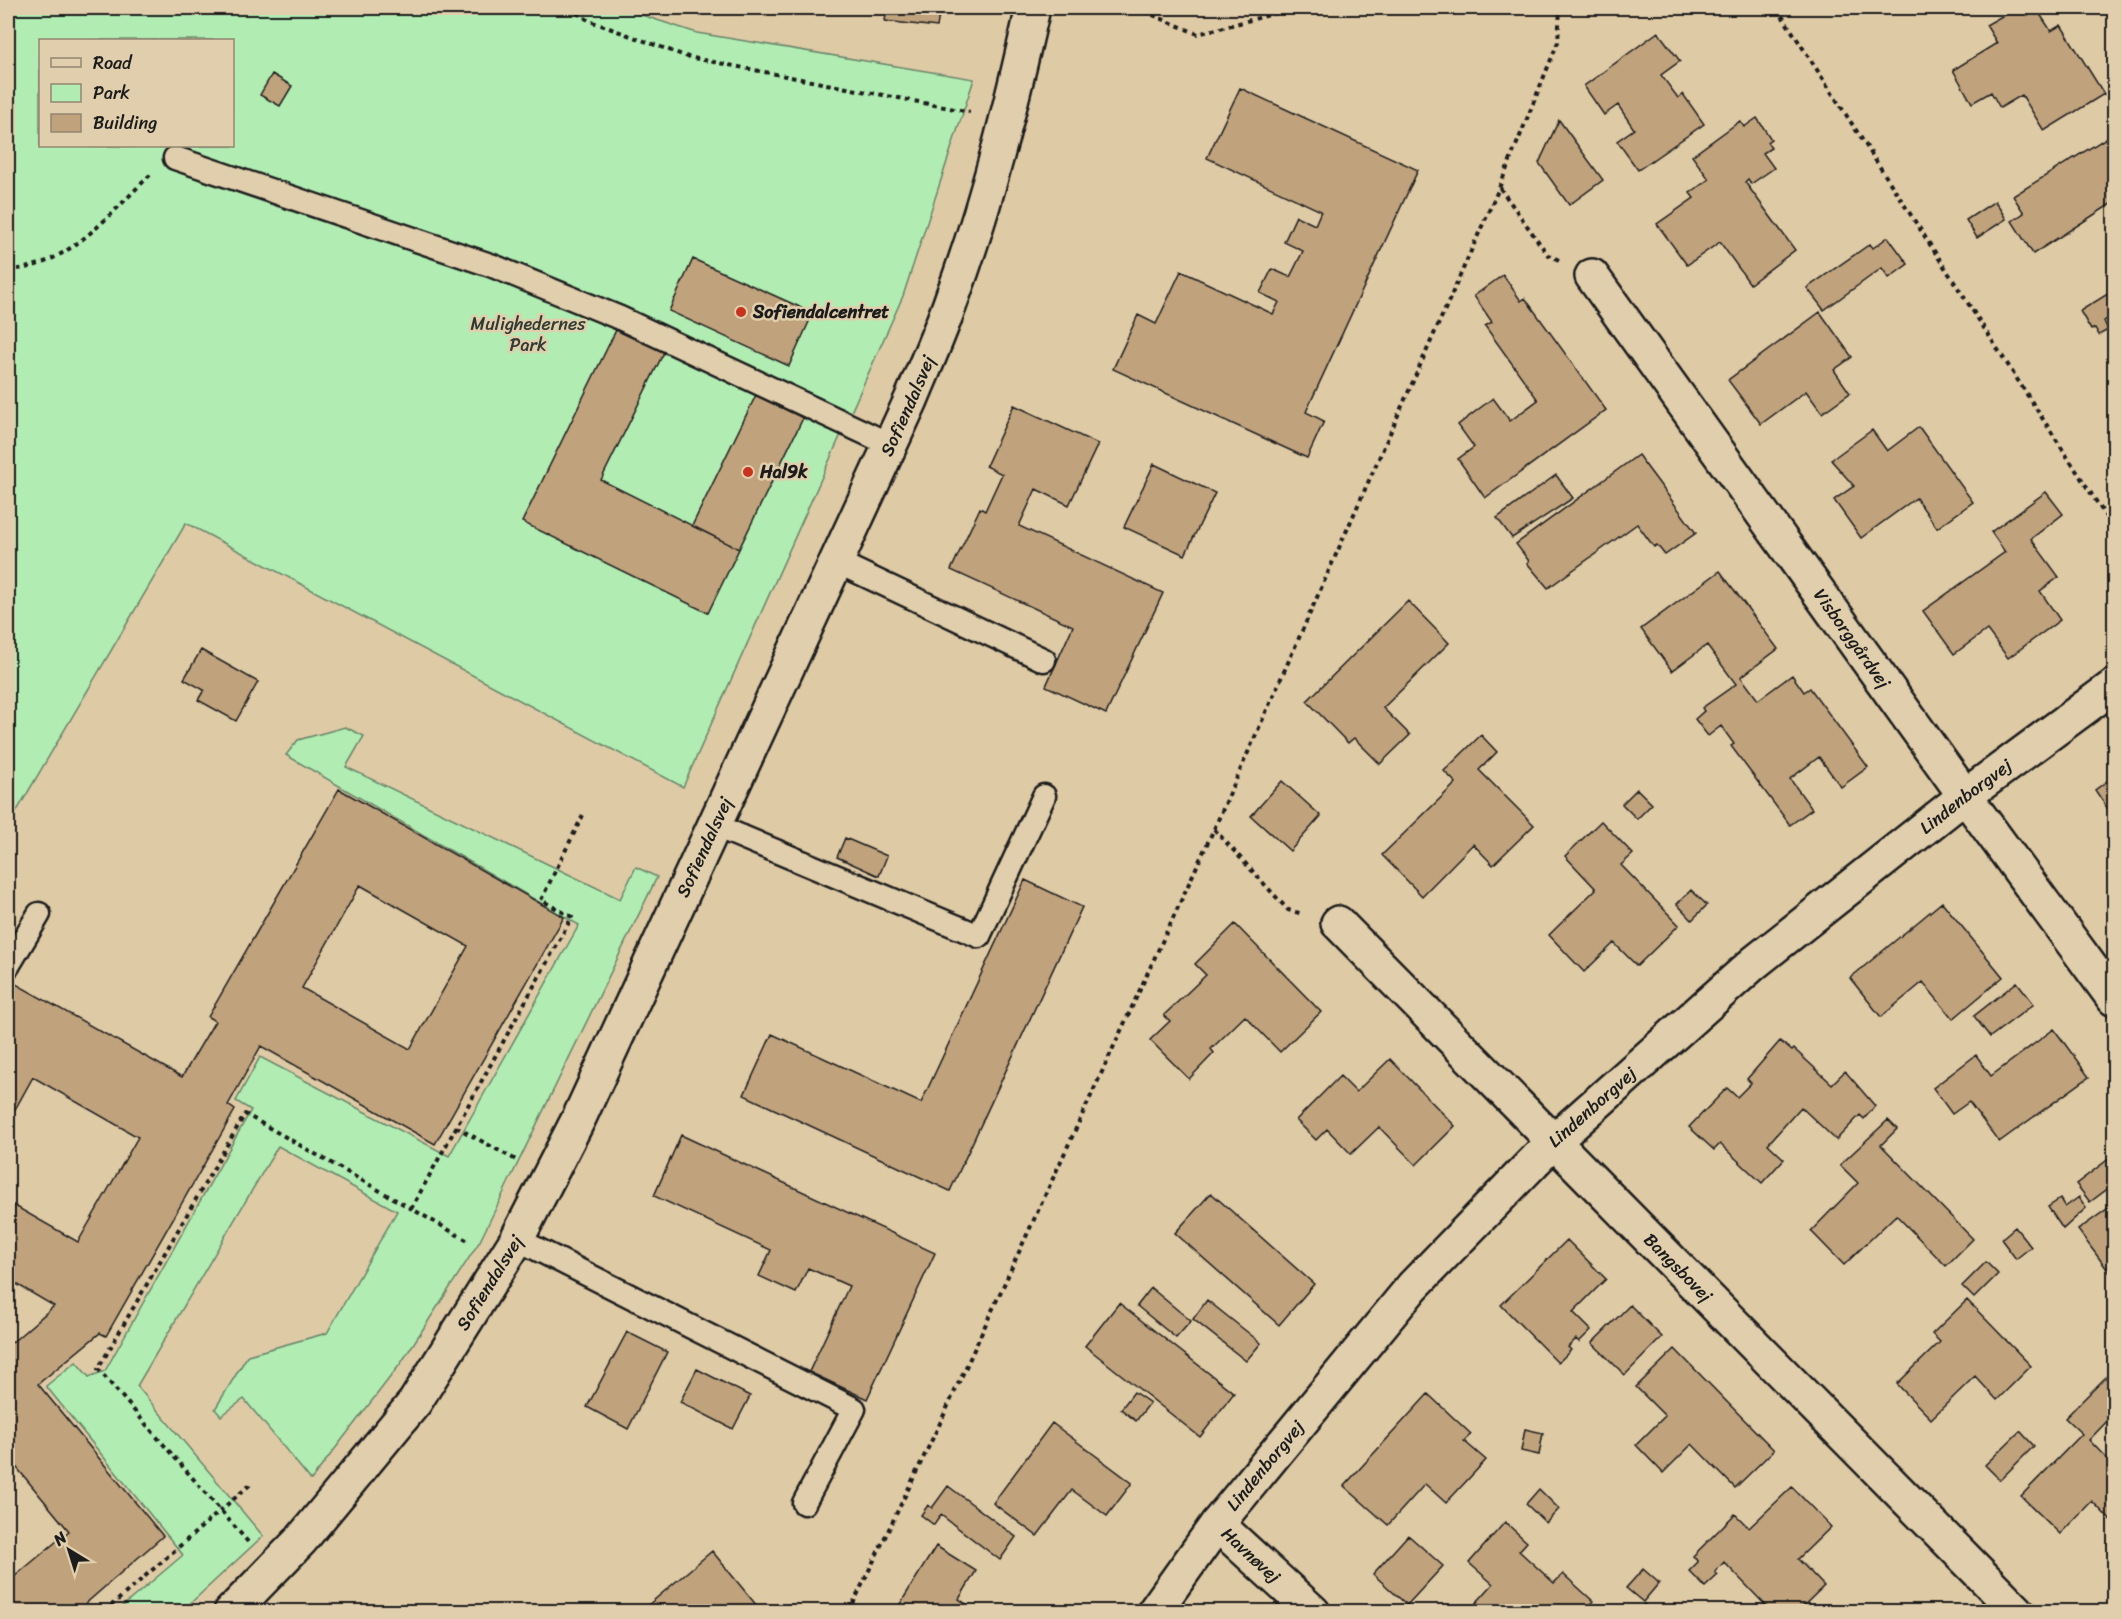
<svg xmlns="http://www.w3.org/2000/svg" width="2122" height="1619" font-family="Sriracha,sans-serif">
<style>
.green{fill:#b1edb3;stroke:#668468;stroke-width:1.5;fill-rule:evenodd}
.building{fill:#c0a27d;stroke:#1c1c1c;stroke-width:1.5;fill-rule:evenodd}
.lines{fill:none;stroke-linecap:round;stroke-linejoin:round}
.service-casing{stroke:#1c1c1c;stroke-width:27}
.minor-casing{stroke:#1c1c1c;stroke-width:38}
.tertiary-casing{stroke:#1c1c1c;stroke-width:38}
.path{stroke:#1c1c1c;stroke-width:4;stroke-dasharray:4.5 4.5;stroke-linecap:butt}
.service{stroke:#e0ceac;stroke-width:22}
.minor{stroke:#e0ceac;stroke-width:33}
.tertiary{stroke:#e0ceac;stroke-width:33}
.poi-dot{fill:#c8321e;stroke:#e0ceac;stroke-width:2}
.labels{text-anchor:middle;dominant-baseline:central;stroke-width:5;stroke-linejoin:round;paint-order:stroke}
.poi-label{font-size:18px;font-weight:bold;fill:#1c1c1c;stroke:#e0ceac;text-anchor:start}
.park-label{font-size:18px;fill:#323b33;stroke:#e0ceac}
.street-label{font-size:18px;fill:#1c1c1c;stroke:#e0ceac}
</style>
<rect width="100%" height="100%" fill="#dfcaa6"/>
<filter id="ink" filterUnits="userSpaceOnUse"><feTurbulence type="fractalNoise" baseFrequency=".0167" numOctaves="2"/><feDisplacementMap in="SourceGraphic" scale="12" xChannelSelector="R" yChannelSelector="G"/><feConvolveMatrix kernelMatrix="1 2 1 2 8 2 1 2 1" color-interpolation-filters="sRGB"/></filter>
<g filter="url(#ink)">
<path class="green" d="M8 8H620L697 33 974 79 903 296 683 787 186 523 8 826ZM40 40H232V146H40Z
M345 727 364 736 346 767 620 899 636 867 657 877 480 1241 401 1363 311 1480 244 1399 221 1416 215 1409 248 1355 327 1333 397 1211 278 1146 137 1386 263 1536 182 1611H117L183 1555 46 1386 76 1362 89 1377 105 1371 251 1110 236 1101 260 1057 449 1156 579 925 286 755 298 740Z"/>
<path class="building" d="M887 8H940L937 27 885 21Z
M2016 8H2036L2051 31 2061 25 2104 94 2044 131 2022 95 2000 108 1991 92 1972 103 1953 70 1997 43 1986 25Z
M1658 32 1680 61 1661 75 1678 98 1683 94 1704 124 1638 170 1617 141 1634 129 1618 105 1604 115 1584 86Z
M272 74 292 86 280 106 260 95Z
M1240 88 1418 170 1306 412 1324 421 1307 458 1113 369 1138 315 1156 324 1181 271 1273 314 1279 302 1260 293 1272 269 1290 277 1303 251 1284 242 1296 216 1315 225 1321 211 1207 158Z
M1757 118 1771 139 1767 142 1771 148 1763 153 1774 168 1751 184 1748 179 1745 182 1795 250 1750 284 1720 242 1687 265 1657 224 1694 198 1690 193 1709 179 1692 156 1740 121 1744 127Z
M1559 120 1603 180 1569 205 1539 163Z
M2114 133V202L2033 254 2012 221 2024 213 2013 196Z
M1995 201 2006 219 1977 238 1966 220Z
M1888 237 1908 264 1889 278 1882 268 1824 310 1807 288 1870 244 1873 248Z
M693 259 813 313 789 366 669 311Z
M1503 275 1521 301 1525 298 1606 410 1485 498 1458 459 1474 447 1458 425 1493 398 1510 421 1538 400 1485 326 1492 322 1474 296Z
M2114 290V315L2104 321 2108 330 2099 335 2095 328 2091 330 2080 311Z
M1820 312 1852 357 1834 370 1850 393 1822 413 1806 391 1761 424 1728 380Z
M619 324 666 348 601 480 739 549 708 613 522 522Z
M756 395 803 418 739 549 692 526Z
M1014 405 1098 444 1069 505 1036 489 1019 526 1163 593 1106 714 1046 686 1073 626 951 570 980 508 985 511 1002 474 986 466Z
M1919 427 1973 502 1937 528 1916 498 1861 538 1834 500 1854 486 1831 460 1872 430 1887 451Z
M1638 455 1696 533 1665 555 1657 545 1654 547 1637 524 1548 588 1527 563 1529 561 1516 544Z
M1154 464 1215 493 1185 555 1124 527Z
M1556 475 1573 498 1512 538 1497 518Z
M2046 492 2063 514 2031 539 2059 577 2040 591 2060 620 2008 658 1987 630 1954 654 1923 611 2005 552 1991 532Z
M1720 571 1778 649 1741 677 1758 700 1792 675 1804 692 1810 688 1868 767 1841 787 1819 757 1790 779 1812 809 1790 825 1731 746 1734 744 1721 726 1708 736 1695 719 1704 711 1702 708 1736 684 1707 645 1672 671 1641 629Z
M1408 601 1449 643 1383 708 1410 735 1380 764 1354 738 1348 743 1307 701Z
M201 650 258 682 236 721 198 700 204 690 184 679Z
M1481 735 1497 752 1479 770 1534 825 1493 865 1473 844 1422 896 1382 855 1456 783 1444 771Z
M2114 776V818L2095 790Z
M1282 781 1321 816 1290 851 1251 816Z
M339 789 564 917 435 1144 261 1046 228 1105 235 1110 106 1336 100 1333 38 1384 163 1536 76 1612H8V1582L69 1531 8 1457V1346L54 1306 8 1279V1202L78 1242 138 1137 33 1077 8 1122V983L9 980 182 1077 215 1021 208 1017ZM360 885 468 946 410 1049 302 988Z
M1637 789 1652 804 1637 819 1622 804Z
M1601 821 1633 854 1621 865 1679 925 1637 966 1614 943 1584 972 1549 935 1596 889 1565 856Z
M845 838 887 856 879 876 837 857Z
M1025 880 1082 907 950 1191 744 1095 772 1034 921 1103Z
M1691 890 1707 905 1692 920 1677 904Z
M1942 902 2003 977 1953 1019 1923 982 1881 1017 1850 978Z
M1235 924 1321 1012 1280 1052 1245 1016 1211 1049 1214 1053 1189 1079 1150 1040 1170 1021 1164 1015 1206 975 1195 964Z
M2017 982 2034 1004 1990 1037 1974 1016Z
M2054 1029 2089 1077 1999 1142 1969 1102 1952 1114 1933 1088 1976 1055 1991 1076Z
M1780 1041 1792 1051 1794 1049 1832 1084 1845 1071 1875 1106 1864 1119 1860 1115 1836 1140 1801 1107 1768 1144 1784 1159 1762 1183 1720 1144 1714 1150 1689 1127 1727 1088 1737 1097 1751 1083 1747 1079Z
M1390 1059 1455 1126 1416 1165 1379 1127 1351 1154 1327 1129 1316 1140 1296 1120 1340 1076 1356 1092Z
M1888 1120 1897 1129 1881 1145 1973 1239 1946 1266 1896 1215 1844 1265 1811 1231 1858 1183 1840 1165Z
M681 1135 935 1253 867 1399 809 1372 849 1286 808 1268 796 1293 759 1276 771 1250 654 1196Z
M2114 1155V1184L2090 1202 2076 1184Z
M1211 1193 1314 1284 1279 1325 1175 1233Z
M2079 1197 2086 1208 2063 1229 2048 1207 2060 1199 2065 1207Z
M2114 1204V1269L2110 1273 2078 1230Z
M2015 1227 2031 1247 2016 1259 2001 1239Z
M1567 1240 1606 1279 1573 1312 1591 1330 1579 1342 1576 1339 1568 1347 1571 1350 1558 1363 1501 1305Z
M1986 1262 1998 1274 1974 1298 1962 1286Z
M1151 1288 1191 1321 1176 1338 1137 1306Z
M1207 1300 1261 1343 1246 1361 1193 1319Z
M1967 1300 2031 1366 1997 1400 1975 1376 1931 1419 1897 1384 1940 1342 1932 1334Z
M1119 1303 1234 1393 1200 1437 1085 1346Z
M1630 1305 1662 1337 1625 1375 1592 1343Z
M627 1332 667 1352 628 1429 587 1407Z
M1675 1349 1774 1450 1735 1488 1692 1444 1663 1473 1636 1445 1665 1416 1636 1387Z
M697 1369 750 1396 733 1429 680 1402Z
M2109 1374 2114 1379V1414L2089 1440 2114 1466V1524L2092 1501 2060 1534 2021 1496 2082 1434 2065 1418Z
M1134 1392 1150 1403 1136 1421 1121 1409Z
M1428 1394 1471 1434 1464 1441 1486 1460 1446 1503 1425 1484 1388 1525 1344 1486Z
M1052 1423 1132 1483 1107 1516 1072 1490 1037 1536 993 1503Z
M1525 1429 1543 1433 1539 1455 1521 1451Z
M2020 1431 2034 1446 2000 1480 1985 1465Z
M948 1486 1016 1537 1000 1560 941 1515 934 1525 921 1515 928 1505 932 1508Z
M1792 1487 1831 1527 1798 1559 1824 1586 1797 1612H1772L1724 1562 1715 1572 1718 1575 1705 1587 1689 1571 1698 1562 1693 1556 1735 1514 1749 1528Z
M1539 1489 1559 1509 1546 1523 1526 1504Z
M1505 1522 1527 1542 1519 1551 1554 1583 1563 1574 1593 1601 1583 1612H1468L1493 1584 1469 1563Z
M1408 1535 1443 1566 1407 1605 1373 1574Z
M936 1546 976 1571 959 1599 978 1612H895Z
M712 1551 762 1612H640Z
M1643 1569 1659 1583 1643 1602 1626 1588Z
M1644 1604 1652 1612H1637Z"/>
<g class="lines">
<g class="service-casing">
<path id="service" d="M175 158 493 266 620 318 891 445
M837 562 1044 660
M716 826 979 936 1044 796
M8 966 39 914
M517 1239 854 1409 804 1503"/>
</g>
<g class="minor-casing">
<g id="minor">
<path id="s1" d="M1592 276 1965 796 2114 999"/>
<path id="s2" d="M1338 923 2018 1612"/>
<path id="s3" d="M1217 1524 1313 1612"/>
<path id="s4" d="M1154 1612 1217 1524 1413 1286 1553 1142 1754 963 1965 796 2114 686"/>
</g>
</g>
<g class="tertiary-casing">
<g id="tertiary">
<path id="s5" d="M231 1612 301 1540 415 1402 517 1239 579 1118 911 400C925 366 940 333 952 298 987 204 1011 105 1033 8"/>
</g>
</g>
<path class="path" d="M569 8 590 21 688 57 970 112
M1136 8 1198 34 1295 8
M1777 8 2114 529
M1500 188 1548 255 1559 260
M8 270C67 268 110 214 150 175
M1214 829 1288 910 1303 914
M456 1127 516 1160
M411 1209 572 917 541 900 584 813
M248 1542 98 1369 245 1114 470 1242
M104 1612 252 1483
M849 1612 942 1419 1214 829 1499 188 1558 42 1560 8"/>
<use href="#service" class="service"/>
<use href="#minor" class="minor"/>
<use href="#tertiary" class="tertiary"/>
</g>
</g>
<g class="poi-dot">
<circle cx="741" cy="312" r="6"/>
<circle cx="748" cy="472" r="6"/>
</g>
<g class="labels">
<g class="poi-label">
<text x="753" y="312">Sofiendalcentret</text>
<text x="760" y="472">Hal9k</text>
</g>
<g class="park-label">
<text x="528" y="324">Mulighedernes<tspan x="528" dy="21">Park</tspan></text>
</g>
<g class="street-label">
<text stroke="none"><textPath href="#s5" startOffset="1392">Sofiendalsvej</textPath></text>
<text stroke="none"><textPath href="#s1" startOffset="446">Visborggårdvej</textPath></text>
<text stroke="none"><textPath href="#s4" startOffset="1156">Lindenborgvej</textPath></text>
<text stroke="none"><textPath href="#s5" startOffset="906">Sofiendalsvej</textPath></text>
<text stroke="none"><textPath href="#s4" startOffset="670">Lindenborgvej</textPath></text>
<text stroke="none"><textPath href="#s2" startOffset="484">Bangsbovej</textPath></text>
<text stroke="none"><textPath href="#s5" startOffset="420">Sofiendalsvej</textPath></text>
<text stroke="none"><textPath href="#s4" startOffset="184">Lindenborgvej</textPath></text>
<text stroke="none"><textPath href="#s3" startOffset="46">Havnøvej</textPath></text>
</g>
</g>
<rect width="2122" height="1619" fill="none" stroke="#e0ceac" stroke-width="30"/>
<rect x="15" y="15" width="2092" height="1589" fill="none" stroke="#1c1c1c" stroke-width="2" filter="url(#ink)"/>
<rect x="39" y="39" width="195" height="108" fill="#e0ceac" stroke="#928772" stroke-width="1.5"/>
<rect x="51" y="58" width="30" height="9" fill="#e0ceac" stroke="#928772" stroke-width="1.5"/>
<text x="93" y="69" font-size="18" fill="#1c1c1c">Road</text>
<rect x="51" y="84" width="30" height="18" fill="#b1edb3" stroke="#928772" stroke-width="1.5"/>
<text x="93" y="99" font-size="18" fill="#1c1c1c">Park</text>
<rect x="51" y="114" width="30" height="18" fill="#c0a27d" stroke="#928772" stroke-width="1.5"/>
<text x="93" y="129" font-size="18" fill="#1c1c1c">Building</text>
<g transform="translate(69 1550) rotate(322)" stroke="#e0ceac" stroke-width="4.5" paint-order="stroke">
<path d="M0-4.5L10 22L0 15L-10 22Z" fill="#1c1c1c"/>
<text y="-9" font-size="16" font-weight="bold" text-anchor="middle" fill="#1c1c1c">N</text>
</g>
</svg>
